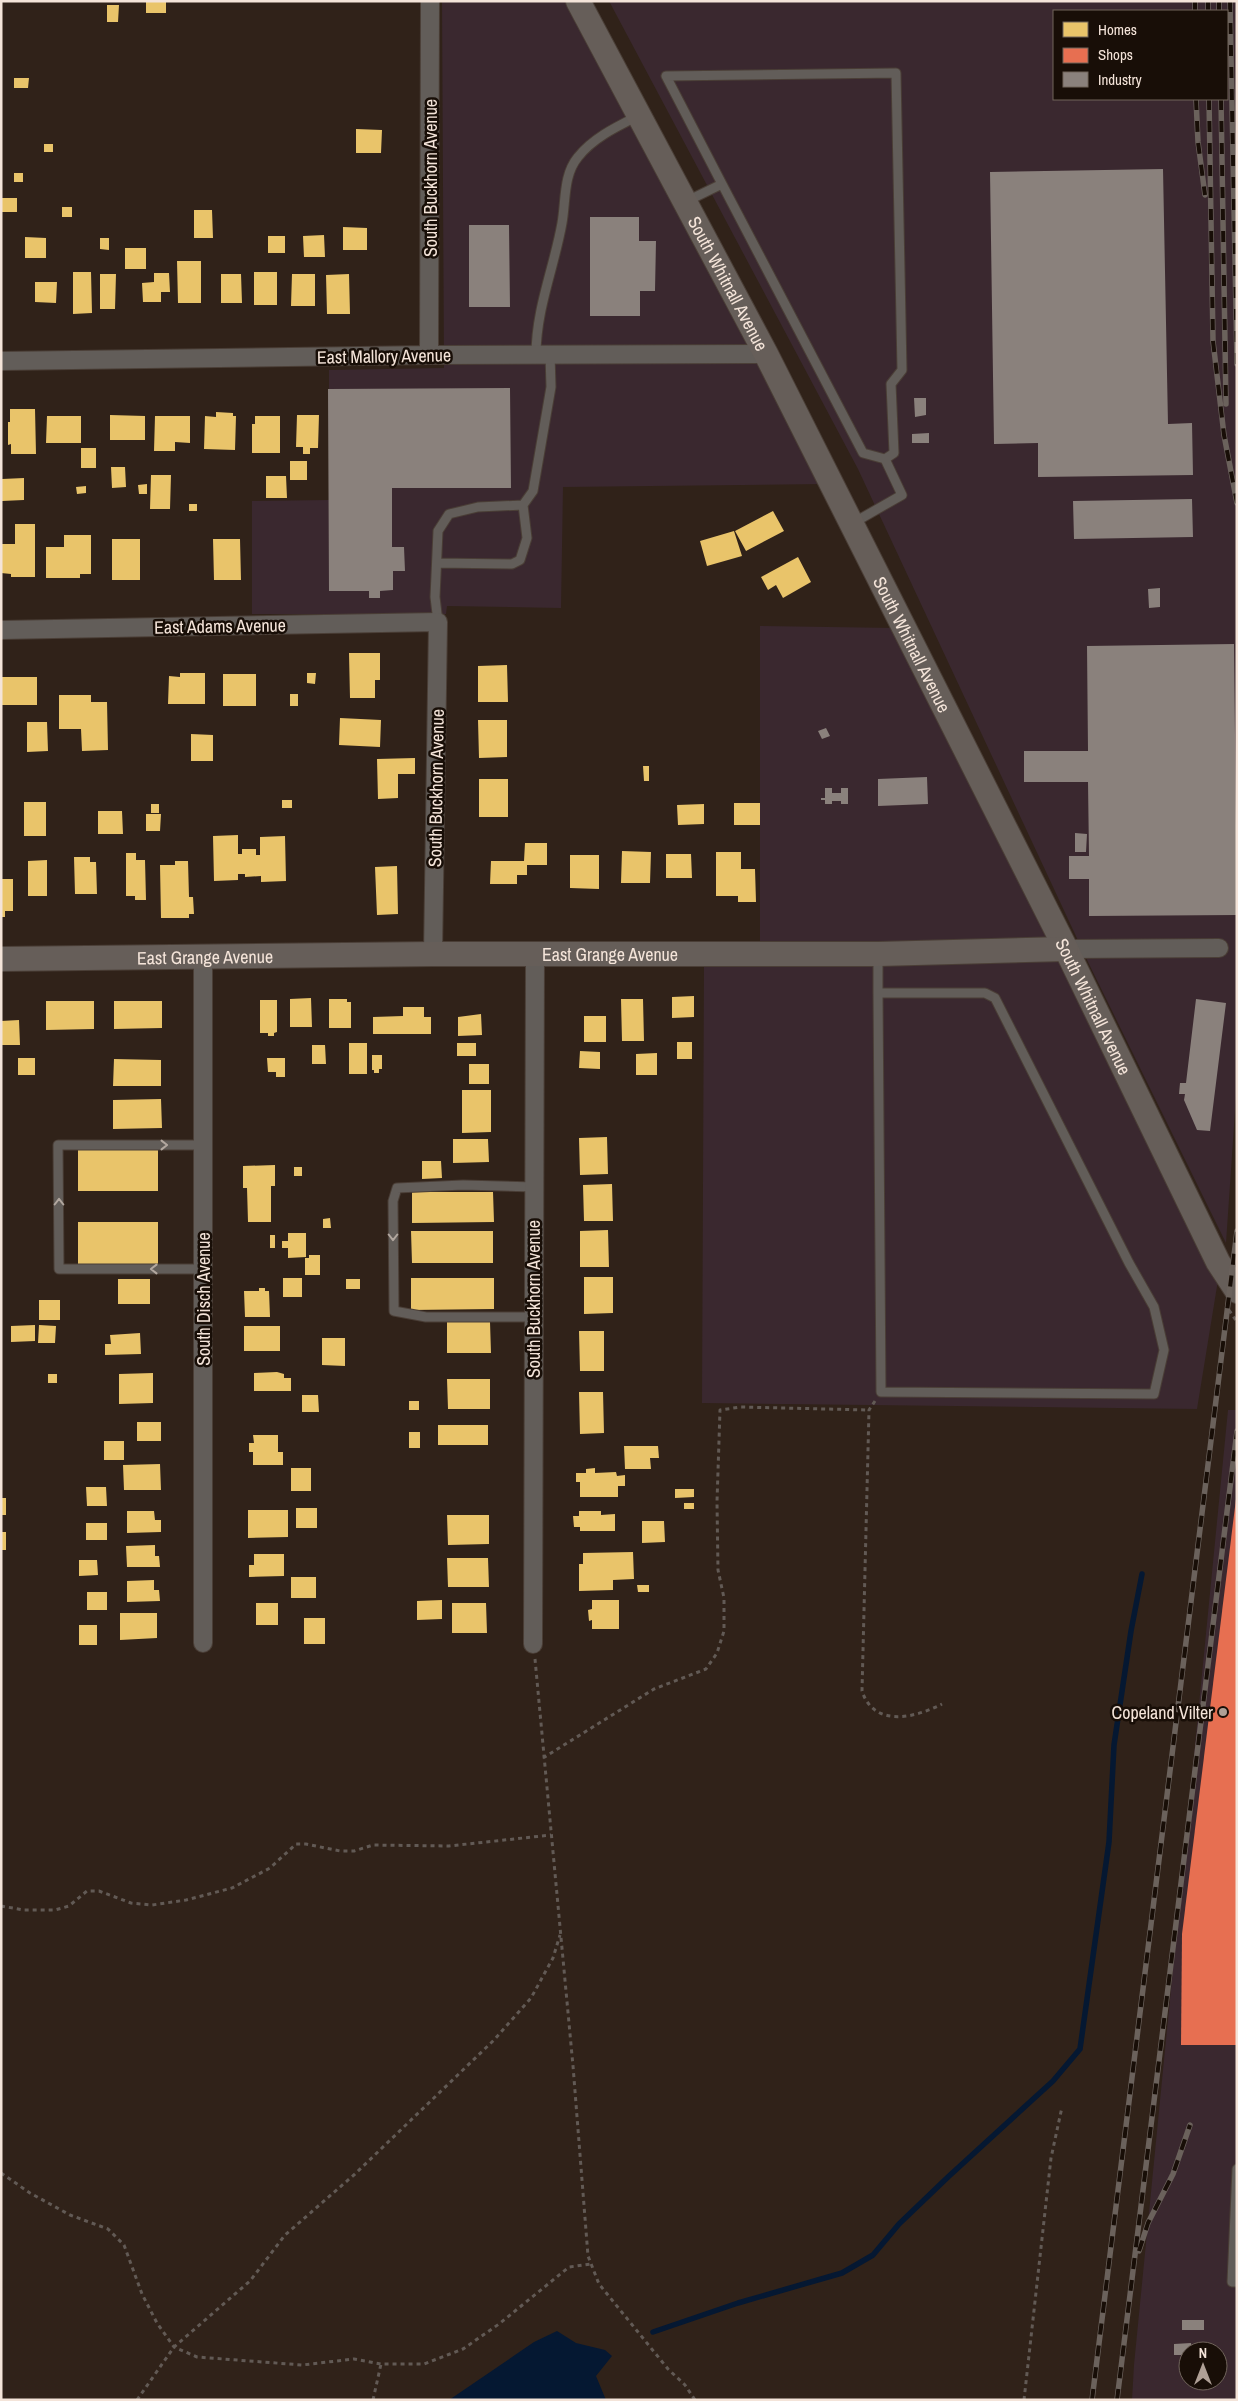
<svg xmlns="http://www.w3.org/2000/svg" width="1238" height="2401" font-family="'Archivo Narrow',sans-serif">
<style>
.industrial{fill:#3a282f;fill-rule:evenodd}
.water{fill:#051832}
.homes{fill:#e9c46a}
.shops{fill:#e76f51}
.industry{fill:#8a817c}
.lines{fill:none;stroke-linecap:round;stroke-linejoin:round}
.stream{stroke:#051832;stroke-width:5.5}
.lane-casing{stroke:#4a3e36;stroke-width:11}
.street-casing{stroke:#4a3e36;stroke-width:20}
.secondary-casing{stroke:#4a3e36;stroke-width:26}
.path{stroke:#625a55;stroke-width:3;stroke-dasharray:4 4;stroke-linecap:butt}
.lane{stroke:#625d59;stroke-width:9}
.street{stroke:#625d59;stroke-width:18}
.secondary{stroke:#665e59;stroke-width:24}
.rail-casing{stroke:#6b625c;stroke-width:5.5}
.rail{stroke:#180e07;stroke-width:4;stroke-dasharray:11;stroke-linecap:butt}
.oneway{stroke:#b2a79f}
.poi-dot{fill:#afa096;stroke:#180e07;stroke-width:2}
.labels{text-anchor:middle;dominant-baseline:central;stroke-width:5;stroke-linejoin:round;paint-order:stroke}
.street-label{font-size:18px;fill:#f4e4d9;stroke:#180e07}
.poi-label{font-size:18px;fill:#f4e4d9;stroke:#180e07;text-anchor:end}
</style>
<rect width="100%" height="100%" fill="#302219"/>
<path class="industrial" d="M442 1H569L824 484 563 487 561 608 447 606 446 614H252V501L329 500V370L444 368Z
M609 1H1237V1082L1226 1243 1089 964 858 469ZM1054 11H1227V99H1054Z
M760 626 895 628 1219 1274 1197 1409 702 1403 704 965 760 963Z
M1228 1410H1237V2400H1132L1134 2365ZM1188 2351H1218V2381H1188Z"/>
<path class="water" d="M557 2331 576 2343 605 2350 612 2356 596 2376 606 2400H449L534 2342Z"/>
<path class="homes" d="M146 1H166V13H146Z
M107 5H119L118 22H107Z
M14 78H29L28 88H14Z
M356 129 382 130 381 153H356Z
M44 144H53V152H44Z
M14 173H23V182H14Z
M1 198H17V212H1Z
M62 207H72V217H62Z
M194 210H212L213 238H194Z
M343 227 367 228V250H343Z
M324 235 325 257H304L303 236Z
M268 236H285V253H268Z
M25 237 46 238V258H25Z
M100 238H109V250L100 249Z
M125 248H146V269H125Z
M177 261H201V303H178Z
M73 272H91L92 313 73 314Z
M254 272H277V305H254Z
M154 273H169L170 292H161V302H143L142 283 154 282Z
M100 274H116L115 309H100Z
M221 274H241L242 303H221Z
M292 274H315V306H291Z
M349 274 350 314H327L326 275Z
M35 282H57L56 303 35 302Z
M10 409H35L36 454H11V444L8 445V422H10Z
M216 412 233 413V416H236L235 450 204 449 205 416 216 417Z
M110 415 145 416V440H110Z
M297 415H319L318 448H310V454H303V447H296Z
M47 416H81V443H46Z
M155 416H190V443L175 442V451H154Z
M255 416H280V453H252V424H255Z
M81 448H96V468H81Z
M290 461H307V480H290Z
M111 467H125L126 487 112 488Z
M151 475H171L170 509H150Z
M266 476H286L287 498H266Z
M24 478V500L2 501V479Z
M147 484V494H139L138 485Z
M86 486V493L77 494 76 487Z
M189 504H197V511H189Z
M773 511 784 531 746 551 735 531Z
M15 524H35V577H11V574L1 573V544H15Z
M734 531 742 556 707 566 700 541Z
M64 535H91V574H80V578H46V547H64Z
M112 539H140V580H112Z
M213 539H240L241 580H214Z
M798 557 811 582 783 598 776 585 768 590 761 577Z
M349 653H380V680H375V698H350Z
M507 665 508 702H478V666Z
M180 673H205V704H168L169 676 180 677Z
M307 673H316L315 684 307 683Z
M223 674H256V706H223Z
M1 677H37V705H1Z
M290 694H298V706H290Z
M59 695H91V702H107L108 750 82 751 81 729H59Z
M340 718 381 720 380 747 339 745Z
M478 720H507V757L479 758Z
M27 722H47L48 751 27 752Z
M191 734 213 735V761H191Z
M415 758V774H398V798L378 799 377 759Z
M643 766H649V781H644Z
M479 779H508V817H479Z
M282 800H292V808H282Z
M24 802H46V836H24Z
M734 803H760V825H734Z
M151 804H159V813H151Z
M704 804V824L678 825 677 805Z
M98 811H122L123 834H98Z
M146 814H161L160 831H146Z
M238 835V854H242V849H256V855H260V837L285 836 286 881 261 882V876L245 877V874H238V880L214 881 213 836Z
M525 843H547V865H527V875H517V884H490L491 861H524Z
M622 851 651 852 650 883H621Z
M716 852H741V869H755L756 902H738V896H716Z
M126 853H136V860H145L146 900H135V896H126Z
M666 854H691L692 878H666Z
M570 855H599V889L570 888Z
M74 857H90V862H96L97 894H75Z
M47 860V896H28V861Z
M175 861H188L189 897H193L194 914H189V918H161L160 865H175Z
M397 866 398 914 377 915 375 867Z
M1 879H13V911H5V917H1Z
M694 996V1017L672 1018V997Z
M311 998 312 1027H290V999Z
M329 999H347V1002H351V1028H329Z
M621 999H643L644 1041H622Z
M260 1000H277V1032L274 1033V1036H268V1033H260Z
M46 1001H94V1029L46 1030Z
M114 1001H162V1028L114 1029Z
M403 1007H424V1017H431V1034H373V1017L403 1016Z
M481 1014 482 1035 458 1036V1017Z
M584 1016H606V1042H584Z
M19 1020 20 1045H1V1021Z
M677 1042H692V1059H677Z
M349 1043H367V1074H349Z
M457 1043H476V1056H457Z
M312 1045H325L326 1064H312Z
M580 1051 600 1052V1069L579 1068Z
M657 1053V1075H636V1054Z
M372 1055H382V1069H379V1073H374V1070H372Z
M18 1058H35V1075H18Z
M267 1058H285V1077H276V1072H268Z
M114 1059 161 1060V1086H113Z
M469 1064H489V1084H469Z
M462 1090H491V1132L462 1133Z
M161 1099 162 1128 113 1129V1100Z
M607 1137 608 1174 580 1175 579 1138Z
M453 1139H488L489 1162 453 1163Z
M78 1148H158V1191H78Z
M422 1161H441L442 1178 422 1179Z
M275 1165V1186H271V1222H248L247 1188H243V1166Z
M294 1167H302V1176H294Z
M612 1184 613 1221H584L583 1185Z
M412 1192H493L494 1222 412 1223Z
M330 1218 331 1228H323V1219Z
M78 1222H158V1265L78 1264Z
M608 1230 609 1267H580V1231Z
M411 1231H493V1263H412Z
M288 1233H306V1257L288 1258V1248H282V1241H288Z
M270 1235H275V1248H270Z
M309 1255H320V1275H305V1258H309Z
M584 1277H613V1313L584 1314Z
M283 1278H302V1297H283Z
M411 1278H494V1309L411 1310Z
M118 1279H150V1304H118Z
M346 1279H360V1289H346Z
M259 1288H265V1291H269L270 1317H245L244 1291H259Z
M39 1300H60V1320H39Z
M447 1322H490L491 1353H447Z
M35 1325V1341L11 1342V1326Z
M39 1325 56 1326 55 1343H38Z
M244 1326H280V1351H244Z
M579 1331H604V1371H580Z
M140 1333 141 1354 105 1355V1344H111L110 1335Z
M322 1338H345V1366L322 1365Z
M277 1372 284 1374V1378H291V1391H254V1373Z
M153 1373V1403L119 1404V1374Z
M48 1374H57V1383H48Z
M447 1379H490V1409H448Z
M579 1392H603L604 1433 580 1434Z
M302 1395H318L319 1412H302Z
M409 1401H419V1410H409Z
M137 1422H161V1441H137Z
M438 1425H488V1445H438Z
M409 1432H420V1448H409Z
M253 1435H278V1452H283V1465H253V1452H249V1443H254Z
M104 1441H124V1460H104Z
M624 1446H658L659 1458H650L651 1469H625Z
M160 1464 161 1490H124L123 1465Z
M291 1468H311V1491H291Z
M595 1468V1473L616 1472 617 1476 625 1475V1486H618V1497H580V1482H576V1473H586V1469Z
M86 1487H106L107 1506H87Z
M675 1489H694V1497L675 1498Z
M1 1498H6V1515H1Z
M684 1503H694V1509H684Z
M296 1508H317V1528H296Z
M248 1510H288V1537L248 1538Z
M127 1511H154L155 1520H161V1532L127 1533Z
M579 1511H601V1515L615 1514V1531H580V1527H574L573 1516H579Z
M447 1515H489V1544L448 1545Z
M642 1521H664L665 1542 642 1543Z
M86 1523H107V1540H86Z
M1 1532H6V1550H1Z
M155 1545V1556H159L160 1567H127L126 1546Z
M633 1552 634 1579 613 1580V1590L579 1591V1564H583V1553Z
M254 1554H284V1576L249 1577V1565H254Z
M447 1558H488L489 1587H448Z
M79 1560H97L98 1575 79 1576Z
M291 1577H316V1598H291Z
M154 1580V1590H159L160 1601 127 1602V1581Z
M637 1585H649V1592H638Z
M87 1592H107V1610H87Z
M442 1600V1619L417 1620V1601Z
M592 1600H619V1629H592V1620L589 1621 588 1610 592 1609Z
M256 1603H278V1625H256Z
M452 1603H486L487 1633H452Z
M120 1613H157V1638L120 1640Z
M304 1618H325V1644H304Z
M79 1625H97V1645H79Z"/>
<path class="shops" d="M1236 1499 1237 2045H1181L1182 1934Z"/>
<path class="industry" d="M1163 169 1168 424 1192 423 1193 475 1038 477V443L994 444 990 172Z
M590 217H639V241H656L655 291H640V316H590Z
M469 225H509L510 307H469Z
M510 388 511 488H392V547H404L405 571H393V590L380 591V598H369V591H329L328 389Z
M914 398H926V415L915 417Z
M929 433V443H912V434Z
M1192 499 1193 537 1074 539 1073 501Z
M1160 588V607L1149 608 1148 589Z
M1234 644 1237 915 1089 916V879H1069V856H1089L1088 782H1024V751H1088L1087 646Z
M826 728 830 736 822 739 818 731Z
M927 777 928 804 878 806V779Z
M825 788H832V793H841V788H848V804H841V801H832V804H825V800H821V798H825Z
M1075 833 1087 834 1086 852H1075Z
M1196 999 1226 1003 1210 1131 1197 1130 1184 1100 1185 1094H1179L1180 1083H1186Z
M1182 2320H1204V2330H1182Z
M1191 2343 1192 2351H1188V2355H1174V2344Z"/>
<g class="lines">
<path class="stream" d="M653 2332 738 2303 842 2273 873 2255 899 2224 948 2177 1053 2081 1080 2049 1109 1842 1114 1745 1131 1631 1142 1574"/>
<g class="lane-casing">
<path id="lane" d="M722 184 666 76 896 73 902 370 891 384 894 453 885 459
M685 202 722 184 863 453 885 459 902 495 853 523
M536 355C536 309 554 268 562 223 566 201 563 175 578 157 593 138 616 127 638 116
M437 563 512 564 520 560 527 538 523 505
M438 622 435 597 438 531 449 514 478 507 523 505 533 491 551 387 550 355
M878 993H985L995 998 1129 1263 1154 1307 1164 1350 1154 1394 881 1392 878 993V954
M203 1145H58L59 1269H203
M533 1317H426L394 1311 393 1201 397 1188 463 1185 534 1187
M1237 2169 1232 2282H1237"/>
</g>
<g class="street-casing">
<path id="street" d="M429 355 430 1
M1 361 429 355 766 354
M1 630 438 622 433 954
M1066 949 1219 948
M203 956V1643
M533 1644 535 954"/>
</g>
<g class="secondary-casing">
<g id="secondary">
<path id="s1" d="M578 1 766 354 1066 949 1218 1262 1237 1291"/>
<path id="s2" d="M1 959 433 954H878L1066 949"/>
</g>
</g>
<path class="path" d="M1229 1310 1237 1322
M875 1401 869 1410 862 1691C874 1728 915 1718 942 1704
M535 1659 573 2066 588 2256 599 2284 668 2369 685 2385 695 2400
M543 1758 654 1689 706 1669 717 1653 724 1631V1598L718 1570 717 1502 720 1410 741 1407 869 1410
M1 1906 24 1910H55L69 1906 87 1891H99L131 1903 152 1905 186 1900 232 1888 270 1868 296 1844H306L340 1851H354L373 1845 449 1846 551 1835
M1 2173 30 2193 70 2215 108 2229 124 2245 142 2294 157 2323 174 2347 197 2357 302 2365 354 2359 381 2364H424L463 2349 499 2324 569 2267 591 2264
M137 2400 174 2347 250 2281 285 2235 355 2174 494 2040 531 1998 553 1958 560 1935
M373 2400 381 2364
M1024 2400 1051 2158 1062 2107"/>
<use href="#lane" class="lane"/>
<use href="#street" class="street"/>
<use href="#secondary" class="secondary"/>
<g class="rail-casing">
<path id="rail" d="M1195 1V11
M1208 1V11
M1219 1V11
M1230 1 1237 364
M1196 99 1198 142 1205 195
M1209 99 1213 341 1224 435 1237 503
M1221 99 1226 404
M1139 2251 1148 2223 1173 2174 1190 2125
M1092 2400 1237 1231
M1117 2400 1237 1431"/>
</g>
<use href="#rail" class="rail"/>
</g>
<defs><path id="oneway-chevron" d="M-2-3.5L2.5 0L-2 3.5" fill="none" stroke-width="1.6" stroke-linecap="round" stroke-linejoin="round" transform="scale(1.25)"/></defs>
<g class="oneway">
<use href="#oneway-chevron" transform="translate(164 1145)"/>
<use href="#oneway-chevron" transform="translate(59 1202) rotate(-90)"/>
<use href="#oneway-chevron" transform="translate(393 1237) rotate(90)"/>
<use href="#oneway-chevron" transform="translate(154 1269) rotate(180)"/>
</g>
<circle class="poi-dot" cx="1223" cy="1712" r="5"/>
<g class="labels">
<g class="street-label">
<text transform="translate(430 178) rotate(-90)">South Buckhorn Avenue</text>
<text stroke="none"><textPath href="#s1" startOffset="320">South Whitnall Avenue</textPath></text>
<text transform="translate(384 356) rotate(-1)">East Mallory Avenue</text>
<text transform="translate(220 626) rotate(-1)">East Adams Avenue</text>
<text stroke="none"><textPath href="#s1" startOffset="725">South Whitnall Avenue</textPath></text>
<text transform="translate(436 788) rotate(-89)">South Buckhorn Avenue</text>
<text stroke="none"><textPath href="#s2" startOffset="609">East Grange Avenue</textPath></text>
<text stroke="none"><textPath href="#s2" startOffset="204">East Grange Avenue</textPath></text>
<text stroke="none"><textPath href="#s1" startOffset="1130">South Whitnall Avenue</textPath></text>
<text transform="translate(203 1299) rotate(-90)">South Disch Avenue</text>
<text transform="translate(533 1299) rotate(-90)">South Buckhorn Avenue</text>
</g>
<g class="poi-label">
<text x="1213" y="1712">Copeland Vilter</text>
</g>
</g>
<rect width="1238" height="2401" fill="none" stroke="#f4e4d9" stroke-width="5"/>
<rect x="1053" y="10" width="175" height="90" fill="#180e07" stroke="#70645b"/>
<rect x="1063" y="22" width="25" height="15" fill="#e9c46a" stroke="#70645b"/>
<text x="1098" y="35" font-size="15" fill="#f4e4d9">Homes</text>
<rect x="1063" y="48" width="25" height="15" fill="#e76f51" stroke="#70645b"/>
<text x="1098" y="60" font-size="15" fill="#f4e4d9">Shops</text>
<rect x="1063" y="72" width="25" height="15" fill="#8a817c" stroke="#70645b"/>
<text x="1098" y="85" font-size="15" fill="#f4e4d9">Industry</text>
<g transform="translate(1203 2366)"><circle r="24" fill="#180e07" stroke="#70645b"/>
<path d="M0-4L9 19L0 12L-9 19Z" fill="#afa096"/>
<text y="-8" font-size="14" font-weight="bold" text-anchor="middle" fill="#f4e4d9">N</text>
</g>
</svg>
